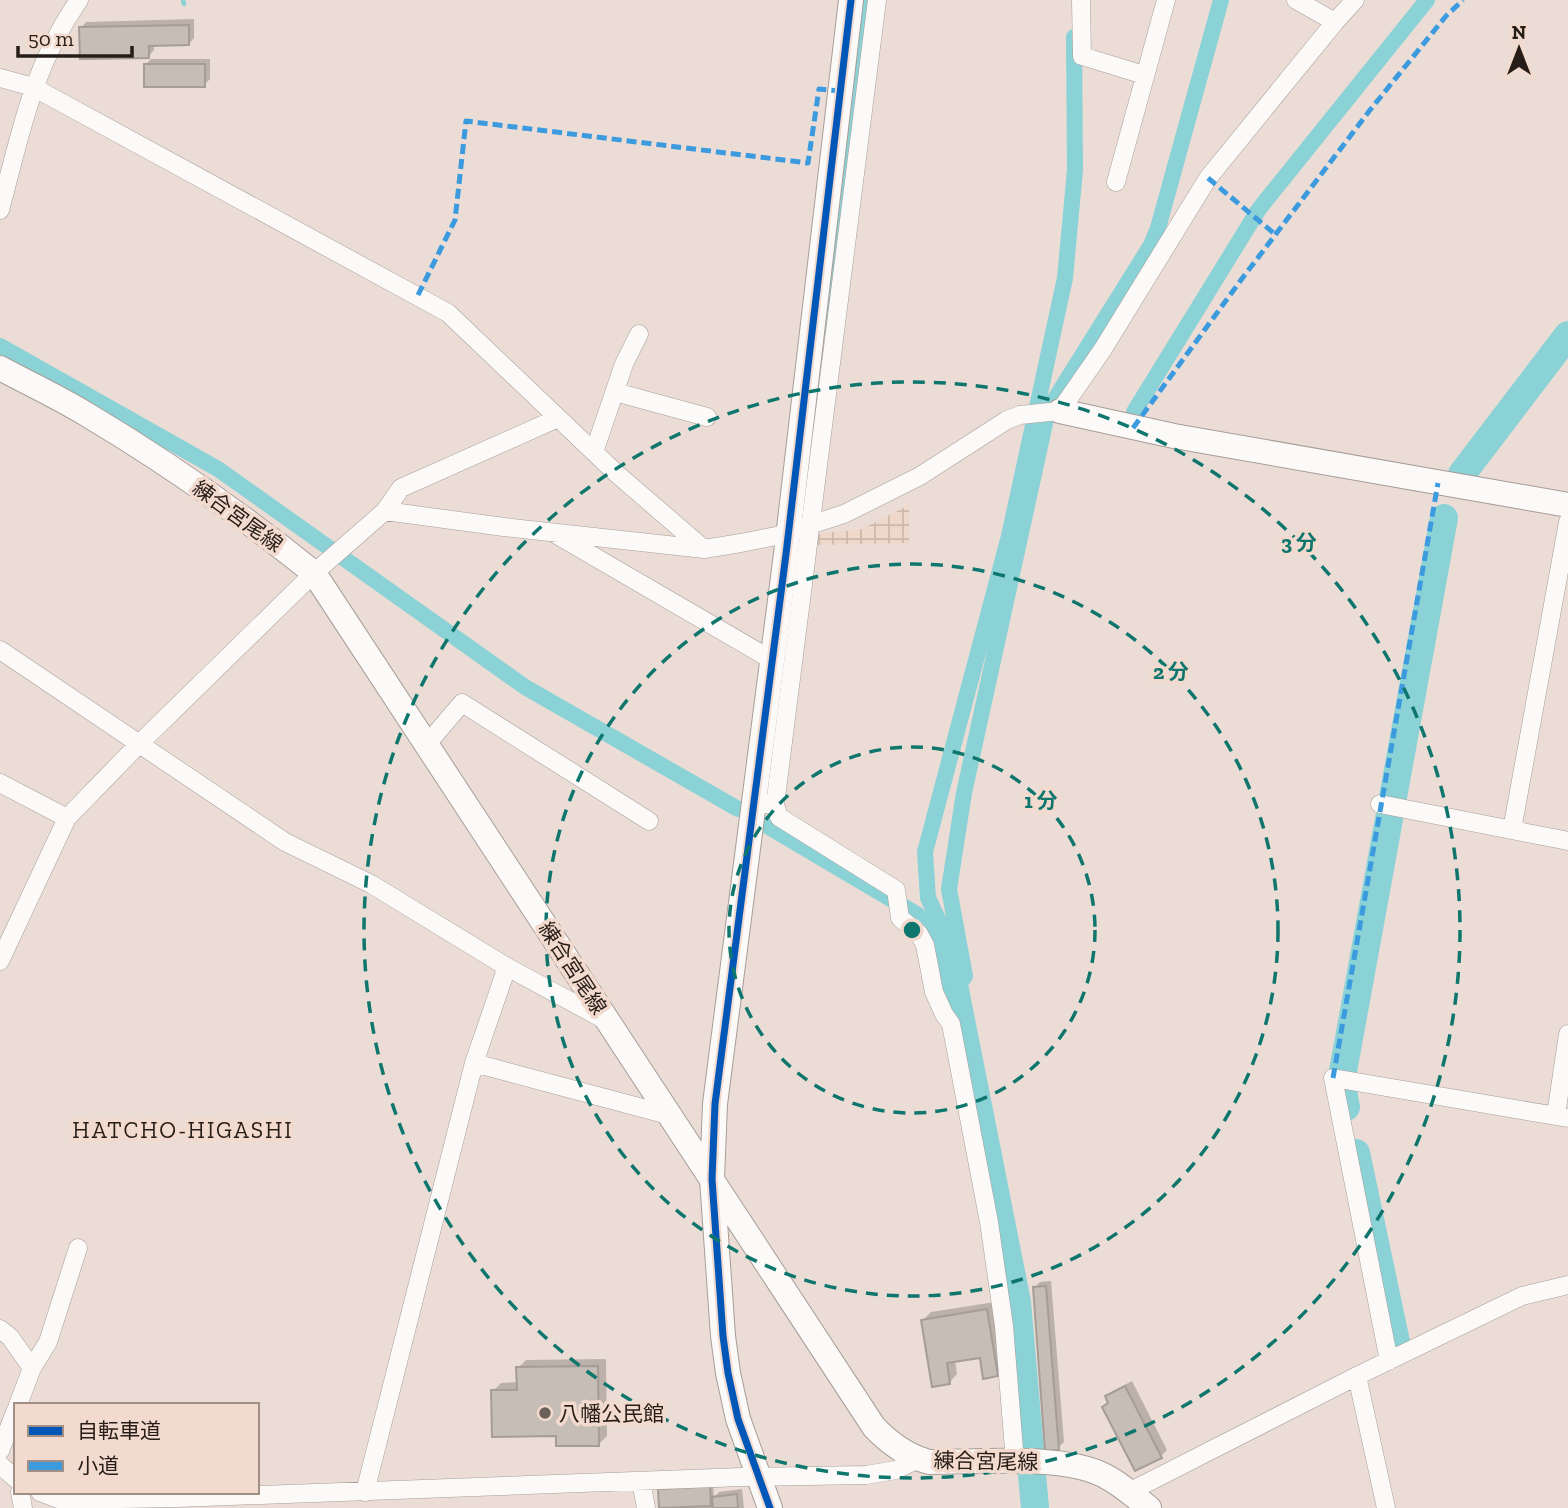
<svg xmlns="http://www.w3.org/2000/svg" width="1568" height="1508" font-family="'Zilla Slab','Noto Sans JP',serif">
<style>
.industrial{fill:url(#industrial-grid)}
.shadow{fill:#0003}
.lines{fill:none;stroke-linecap:round;stroke-linejoin:round}
.stream{stroke:#8ad2d6;stroke-width:4.5}
.canal{stroke:#8ad2d6;stroke-width:16}
.river{stroke:#8ad2d6;stroke-width:28}
.building{fill:#c5bdb6;stroke:#a59d96;stroke-width:2}
.street-casing{stroke:#a79d98;stroke-width:19}
.secondary-casing{stroke:#a79d98;stroke-width:26}
.street{stroke:#fcfaf9;stroke-width:18}
.secondary{stroke:#fcfaf9;stroke-width:24}
.quiet{stroke:#3c9bdf;stroke-width:5;stroke-dasharray:10 5;stroke-linecap:butt}
.cycleway-casing{stroke:#f3dace;stroke-width:11}
.cycleway{stroke:#0057b8;stroke-width:7}
.ring{fill:none;stroke:#0f766e;stroke-width:3.5;stroke-dasharray:12 9}
.poi-dot{fill:#6b605a;stroke:#f3dace;stroke-width:2.5}
.labels{text-anchor:middle;dominant-baseline:central;stroke-width:7;stroke-linejoin:round;paint-order:stroke}
.street-label{font-size:21px;fill:#261d18;stroke:#f3dace}
.poi-label{font-size:21px;fill:#261d18;stroke:#f3dace;text-anchor:start}
.neighbourhood-label{font-size:23px;letter-spacing:2px;fill:#261d18;stroke:#f3dace}
.centre{fill:#0f766e;stroke:#f3dace;stroke-width:3.5}
.ring-label{font-size:21px;text-anchor:middle;font-weight:bold;fill:#0f766e;stroke:#f3dace;stroke-width:7;stroke-linejoin:round;paint-order:stroke}
</style>
<defs>
<pattern id="industrial-grid" width="8" height="8" patternUnits="userSpaceOnUse" patternTransform="scale(1.75)"><rect width="8" height="8" fill="#efd7ca"/><path d="M0 4h8M4 0v8" fill="none" stroke="#cdb8ad"/></pattern>
</defs>
<rect width="100%" height="100%" fill="#ebddd6"/>
<path class="industrial" d="M909 505V543L816 545 818 534 862 529Z"/>
<path class="shadow" d="M194 19V38L189 44 154 45V50L149 56 81 28 86 22Z
M151 59H210V79L204 85 145 65Z
M1051 1281 1064 1442 1058 1448 1034 1288 1040 1282Z
M995 1302 1005 1367 997 1375 981 1356 955 1360 957 1374 949 1383 923 1320 931 1312Z
M606 1359 607 1436 599 1444 558 1435 493 1391 501 1383 519 1382 518 1368 526 1360Z
M1132 1381 1167 1450 1161 1456 1136 1469 1104 1407 1110 1401 1107 1397 1113 1391Z
M713 1483 714 1497 719 1492 742 1489 744 1508H676L678 1506 660 1490 663 1486Z"/>
<g class="lines">
<path class="stream" d="M183 0 184 4"/>
<path class="canal" d="M827 328 867 0
M0 346 218 469 525 687 738 809
M1134 412 1259 209 1427 0
M762 823 918 915 946 959
M965 976 949 889 964 793 1048 410 1151 245 1158 228 1221 0
M955 990 965 976 928 898 925 852 1009 536 1065 278 1075 170 1074 37"/>
<path class="river" d="M1462 474 1568 335
M946 959 955 990 1017 1302 1035 1508
M1346 1107 1341 1082 1444 518
M1356 1153 1396 1342"/>
</g>
<path class="building" d="M189 25V45L149 46V58L80 59 79 27Z
M144 64H205V87H144Z
M1046 1286 1059 1450 1045 1451 1033 1287Z
M987 1309 998 1376 983 1379 980 1358 947 1363 950 1384 932 1387 921 1320Z
M598 1366 599 1446H556V1436L492 1437 491 1390H517L516 1367Z
M1125 1386 1162 1458 1135 1471 1102 1407 1108 1403 1105 1396Z
M710 1486 711 1506 659 1508 658 1489Z
M737 1494 738 1508H713L712 1497Z"/>
<g class="lines">
<g class="street-casing">
<path id="street" d="M1081 0 1082 56 1144 75
M1296 0 1335 22
M0 78 33 87 448 313 617 474 704 549
M1116 182 1166 0
M0 210C21 133 32 67 79 0
M615 392 707 417
M594 452 624 364 639 334
M385 511 504 527 704 549 741 543 776 536 844 514 920 476 1007 420 1020 415 1060 411 1103 349 1208 178 1335 22 1355 0
M557 535 772 660
M0 650 285 842 371 884 507 967 605 1020
M427 744 462 703 649 821
M0 783 67 818
M755 803 775 805 877 0
M1380 804 1568 841
M775 805 779 817 896 890 900 918 919 934 925 945 934 992 944 1014 951 1024 989 1222 1004 1326 1015 1462
M1512 830 1568 522
M0 961 67 818 139 744 314 573 385 511 401 488 558 418
M474 1063 672 1116
M1556 1115 1568 1034
M0 1329 10 1337 32 1368
M1389 1361 1333 1078 1568 1118
M1357 1376 1386 1508
M18 1405 32 1368 48 1342 78 1248
M0 1451 16 1410
M0 1465 16 1479
M641 1481 646 1508
M20 1492 23 1508
M40 1492 61 1500 178 1498 742 1477 866 1475 896 1470 918 1459
M365 1492 474 1063 507 967
M1129 1492 1357 1376 1522 1296 1568 1285"/>
</g>
<g class="secondary-casing">
<path id="secondary" d="M0 368C28 383 58 397 86 414 165 461 242 515 314 573L874 1427C890 1444 907 1456 929 1462 977 1462 1064 1454 1105 1476 1121 1484 1135 1497 1149 1508
M1060 411 1174 436 1568 505
M770 1508 738 1419 728 1373 723 1336 712 1179 715 1104 786 554 851 0"/>
</g>
<use href="#street" class="street"/>
<use href="#secondary" class="secondary"/>
<path class="quiet" d="M1208 178 1276 235
M418 295 455 220 466 121 808 163 819 89 840 91
M1133 428 1241 280 1370 110 1446 16 1463 0
M1333 1078 1438 483"/>
<g class="cycleway-casing">
<path id="cycleway" d="M770 1508 738 1419 728 1373 723 1336 712 1179 715 1104 786 554 851 0"/>
</g>
<use href="#cycleway" class="cycleway"/>
</g>
<g class="ring">
<circle cx="912" cy="930" r="183"/>
<circle cx="912" cy="930" r="366"/>
<circle cx="912" cy="930" r="548"/>
</g>
<circle class="poi-dot" cx="545" cy="1413" r="7"/>
<g class="labels">
<g class="street-label">
<text transform="translate(238 516) rotate(36)">練合宮尾線</text>
<text transform="translate(573 968) rotate(57)">練合宮尾線</text>
<text transform="translate(986 1461) rotate(1)">練合宮尾線</text>
</g>
<g class="poi-label">
<text x="559" y="1413">八幡公民館</text>
</g>
<g class="neighbourhood-label">
<text x="183" y="1130">HATCHO-HIGASHI</text>
</g>
</g>
<circle cx="912" cy="930" r="10" class="centre"/>
<g class="ring-label">
<text x="1299" y="550">3 分</text>
<text x="1171" y="679">2 分</text>
<text x="1041" y="808">1 分</text>
</g>
<rect x="14" y="1403" width="245" height="91" fill="#f3dace" stroke="#a18e85" stroke-width="2"/>
<rect x="28" y="1426" width="35" height="10" fill="#0057b8" stroke="#a18e85" stroke-width="2"/>
<text x="77" y="1438" font-size="21" fill="#261d18">自転車道</text>
<rect x="28" y="1461" width="35" height="10" fill="#3c9bdf" stroke="#a18e85" stroke-width="2"/>
<text x="77" y="1473" font-size="21" fill="#261d18">小道</text>
<g transform="translate(1519 49)" stroke="#f3dace" stroke-width="5" paint-order="stroke">
<path d="M0-5L12 26L0 18L-12 26Z" fill="#261d18"/>
<text y="-10" font-size="19" font-weight="bold" text-anchor="middle" fill="#261d18">N</text>
</g>
<path d="M18 46v10h114v-10" fill="none" stroke="#261d18" stroke-width="3.5"/>
<text x="28" y="46" font-size="21" fill="#261d18" stroke="#f3dace" stroke-width="5" paint-order="stroke">50 m</text>
</svg>
